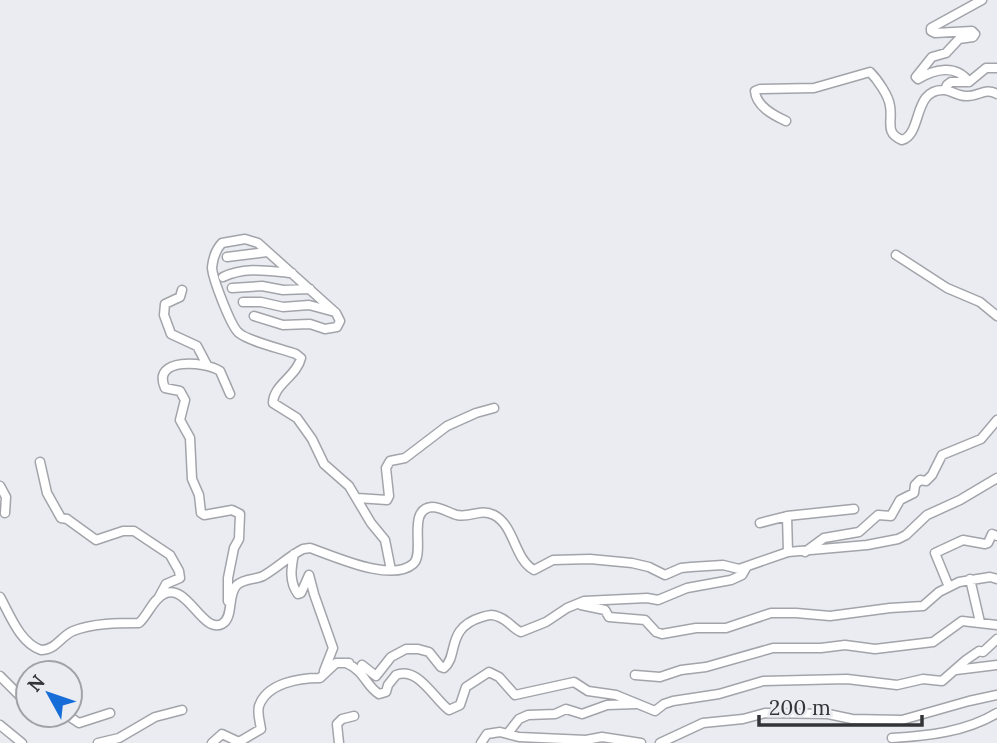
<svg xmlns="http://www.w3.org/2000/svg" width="997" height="743" font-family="Lora,serif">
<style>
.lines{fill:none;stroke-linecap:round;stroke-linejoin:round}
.minor-casing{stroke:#a2a4aa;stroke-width:11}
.minor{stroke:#fff;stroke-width:8}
</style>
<rect width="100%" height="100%" fill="#eaecf2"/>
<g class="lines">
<g class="minor-casing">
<path id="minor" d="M969 82C956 64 935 69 918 79L916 77 932 57 946 53 959 39 973 37 975 34 972 31 935 33 931 31V28L982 0
M945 90 947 85 951 82H969L986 68H997
M786 121C773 115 756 106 755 91L760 89 814 88 870 72C877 79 889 96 890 106 893 121 884 133 902 140 923 134 912 88 945 90 952 91 958 96 966 96 978 97 985 87 997 94
M896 255 947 288 980 302 997 316
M227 257 267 252
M223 277C245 266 269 271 292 273
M232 288 262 286 283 290 310 289
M182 290 180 297 165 304 164 315 171 334 197 346 207 365
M243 302H261L283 307 309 305 335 312
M254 316 283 325 310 324 325 329 337 327 340 321 336 313 258 243 245 239 222 243C216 249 213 259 212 267 212 277 231 327 239 333 248 341 282 349 296 354L301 358C297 376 273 385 273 403L297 418 312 439 324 464 349 486 371 523 385 540 391 570
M40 462 47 493 61 518 67 519 96 540 123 531H134L170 555 179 571 180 578 166 584 159 597
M0 486 6 497 5 513
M357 498 387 500 389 496 386 468 390 461 405 458 447 426 476 413 494 408
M787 516 788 552
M760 523 787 516 854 509
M805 552 824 538 859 532 878 515 891 516 900 500 914 493 915 485 920 480 926 481 932 475 942 455 981 439 997 420
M294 554C291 568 289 582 298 594L301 593 309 575 314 594 333 648 324 671
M970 579 980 622
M949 587 935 553 963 540 985 544 988 543 992 534 997 536
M0 597C10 615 20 643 41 650 56 650 61 636 73 631 93 623 119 623 139 623 148 615 153 599 164 594 187 582 202 634 222 624 234 618 227 594 237 585 245 578 255 580 263 576 277 568 289 556 303 549L310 548C334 556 391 583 413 564 426 553 406 509 432 507 441 507 449 513 457 515 471 518 480 508 494 515 515 526 514 559 534 570L553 560 590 559 632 563 649 567 665 575 681 568 691 567 723 565 739 569 788 552 867 545 898 539 906 535 927 515 960 500 997 478
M228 601V578L234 548 239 539 240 514 232 510 204 515 201 513 199 495 192 479 190 438 180 420 185 400 180 391 165 388C151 357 205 361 220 371L230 394
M581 605 605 610 609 617 645 620 656 632 662 634 696 628H726L771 613H796L830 616 890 608 923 606 939 592 959 582 990 577 997 579
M346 663C365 671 365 685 379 694L386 692 388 685 396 675C418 666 434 699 449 710L460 705 466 687 489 672 499 677 515 695 574 682 588 691 616 695 655 711 664 704 673 701 719 694 763 681 847 679 897 685 923 679 942 681 966 660 979 651 983 652 997 639
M362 665 376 676 391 657 406 649H418L429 652 441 667 444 668C459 656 445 628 482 617 488 615 492 614 499 617 508 620 513 629 521 632L546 622 567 608 584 601 647 598 658 600 687 588 731 580 742 575 746 568
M956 670 997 665
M635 675 660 677 681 670 706 667 773 648H821L845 645 875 649 933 642 962 621 997 625
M0 676 28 704
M42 715H47
M67 715 79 723 110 713
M0 725 22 743
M508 733 519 719 528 715 555 714 566 709 582 714 607 705 636 704
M892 738C927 736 966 732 997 713
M98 743 119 738 155 717 182 710
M212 743 222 734 239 742 261 729C260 722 257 713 259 706 267 683 299 678 320 678L336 663H349
M339 743 337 724 342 719 354 716
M481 743 487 734 500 732 519 737 586 740 602 737 641 743
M660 743 703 723 743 719 765 713 828 714 852 719 902 720 969 701 997 695"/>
</g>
<use href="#minor" class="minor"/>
</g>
<g transform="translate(49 694) rotate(310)"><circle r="33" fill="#eaecf2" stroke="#a1a2a7" stroke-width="2"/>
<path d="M0-5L12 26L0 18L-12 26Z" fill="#166dd7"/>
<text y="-10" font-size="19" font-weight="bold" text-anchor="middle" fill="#333437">N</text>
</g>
<path d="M759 715v10h163v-10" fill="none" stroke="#333437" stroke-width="3.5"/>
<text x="769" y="715" font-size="21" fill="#333437" stroke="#eaecf2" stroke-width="5" paint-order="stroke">200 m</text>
</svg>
